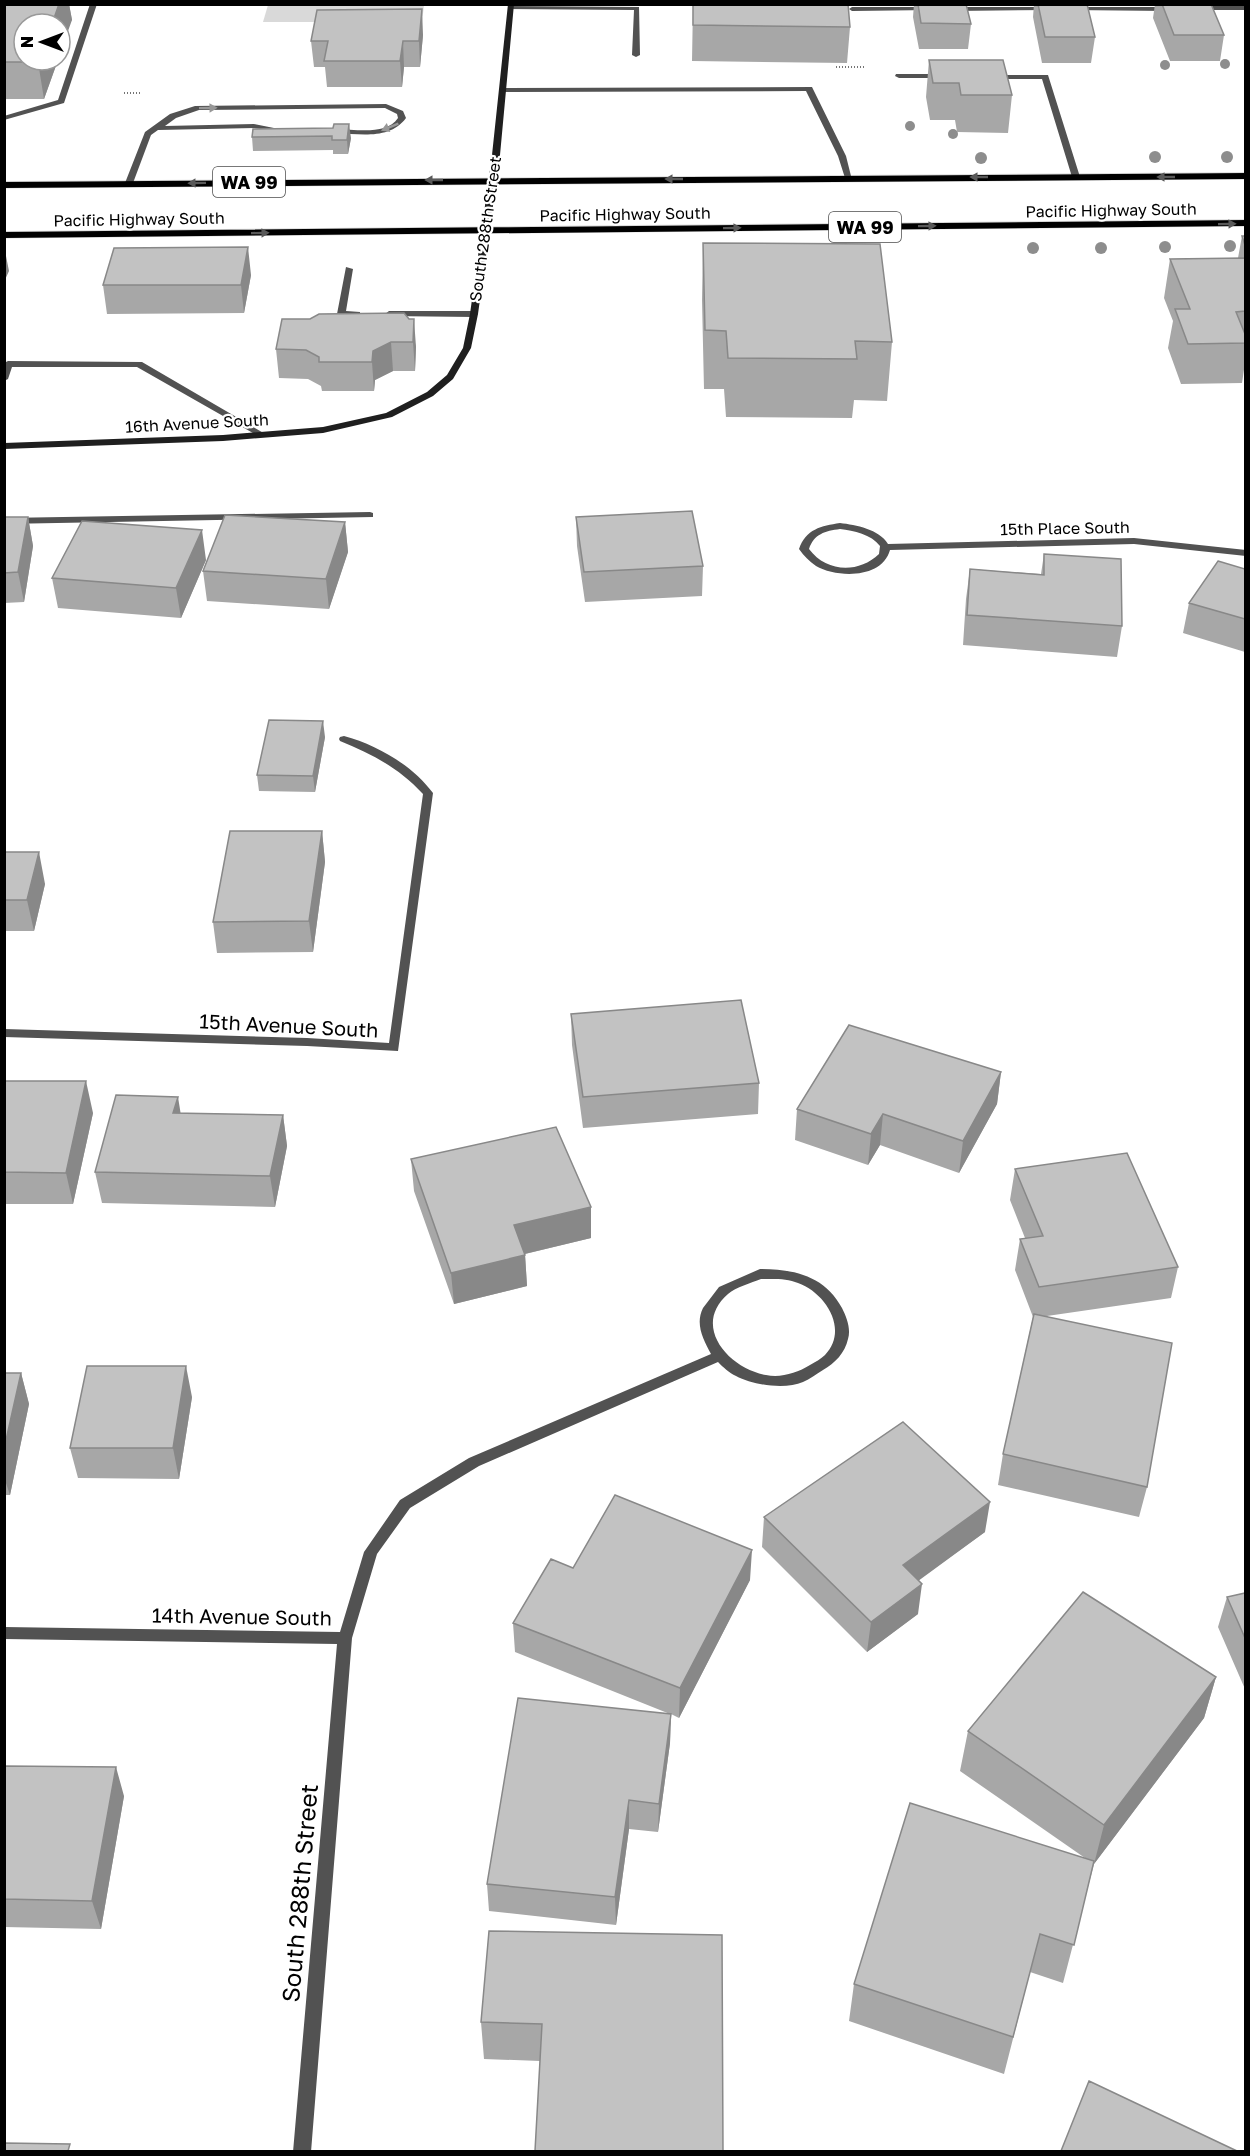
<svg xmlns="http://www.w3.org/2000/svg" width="1250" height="2156" font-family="'Golos Text',sans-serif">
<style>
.green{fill:#d9d9d9}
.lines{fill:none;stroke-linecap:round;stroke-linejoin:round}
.primary-casing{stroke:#dbdbdb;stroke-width:1}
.path{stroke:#747474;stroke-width:2;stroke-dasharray:1 2;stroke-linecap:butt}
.lane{fill:#525252;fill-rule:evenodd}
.street{fill:#525252;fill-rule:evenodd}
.secondary{fill:#1f1f1f;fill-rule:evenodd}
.primary{fill:#000;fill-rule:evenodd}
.tree{fill:#8d8d8d}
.wall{fill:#a7a7a7}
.shaded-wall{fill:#888}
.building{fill:#c2c2c2;stroke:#888;stroke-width:1.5}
.oneway{fill:#979797}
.oneway2{fill:#595959}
.labels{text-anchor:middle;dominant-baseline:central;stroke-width:4.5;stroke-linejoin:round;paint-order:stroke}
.far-street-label{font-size:16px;fill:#000;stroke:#fff}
.shield{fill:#fff;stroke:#4c4c4c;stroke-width:1.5}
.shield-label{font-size:18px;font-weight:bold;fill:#000}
.street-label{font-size:20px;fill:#000;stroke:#fff}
.near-street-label{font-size:24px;fill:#000;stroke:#fff}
</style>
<rect width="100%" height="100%" fill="#fff"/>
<path class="green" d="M268 5H424L422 22H263Z"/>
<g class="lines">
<g class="primary-casing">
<path id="primary" d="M1246 173V179L4 188V182Z
M1246 220V226L4 238V232Z"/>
</g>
<path class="path" d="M836 67H864
M124 93H141"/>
<path class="lane" d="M90 4H97L64 103 4 120V116L58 100Z
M511 6 639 7 640 55 636 57 632 55 634 10 509 9V7Z
M896 74H942L946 76 942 78H899L895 76Z
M989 75H1048L1080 177 1079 179 1072 177 1042 79H989Z
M812 87 846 156 852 180 845 178 838 156 806 91 503 92 499 90 503 88Z
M386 104 403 111 406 118C390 140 360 134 336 133L332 131 336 129C355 129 386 136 398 118L397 114 385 108 199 110 176 118 165 126 254 124 289 131 285 133 254 128 158 130 151 135 133 183 129 185 125 183 145 132 170 114 195 106Z
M346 267 353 269 346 311 360 312V316L341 317 337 314Z
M389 311H474L478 314 474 317 386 316 385 314Z
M8 361 142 362 267 435 266 437H260L137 367H12L8 379 4 381V363Z
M370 512 373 513V517L4 524V518Z"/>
<path class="street" d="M1246 6V10H1198L1195 8 1198 6Z
M929 7 932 9 931 10 852 11 849 9 852 7Z
M1049 7 1052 9 1051 10 952 11 949 9 952 7Z
M1072 7H1169L1172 9 1169 11 1070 10 1069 9Z
M840 523C856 525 879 529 888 544L1134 538 1246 550V556L1134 544 890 550C882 579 837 578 816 566 809 561 804 556 799 549 806 529 821 526 840 523ZM840 529C854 531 871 534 880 546L879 554C858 574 826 572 809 549 814 534 825 531 840 529Z
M344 736C377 745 412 765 433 793L398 1051 307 1046 4 1037V1029L307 1038 389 1043 423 794C399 768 372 754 340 741L339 739 340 737Z
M760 1269C794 1269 825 1276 842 1308 847 1318 851 1329 848 1339 845 1353 835 1363 823 1370 816 1374 810 1379 803 1382 785 1390 753 1385 736 1376 729 1373 723 1367 718 1362L479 1466 410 1508 377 1554 352 1638 311 2152H293L337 1644 4 1639V1627L340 1632 364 1552 400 1500 469 1458 711 1354C703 1339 695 1324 703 1308L719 1287ZM761 1279C773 1279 787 1278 798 1283 826 1293 849 1330 825 1355 821 1359 815 1362 810 1365 797 1373 781 1378 766 1375 729 1369 691 1326 728 1294 736 1287 751 1283 761 1279Z"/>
<path class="secondary" d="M508 4H514L500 155 478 314 471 348 453 379 433 396 392 417 323 433 223 441 4 449V443L223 435 323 427 386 413 427 392 447 375 463 348 470 314 492 155Z"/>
<use href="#primary" class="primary"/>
</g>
<g class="tree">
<circle cx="1225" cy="64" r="5"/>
<circle cx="1165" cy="65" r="5"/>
<circle cx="910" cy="126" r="5"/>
<circle cx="953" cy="134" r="5"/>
<circle cx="1155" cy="157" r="6"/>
<circle cx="1227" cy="157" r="6"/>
<circle cx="981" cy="158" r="6"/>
<circle cx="1230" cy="246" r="6"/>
<circle cx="1165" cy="247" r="6"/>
<circle cx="1033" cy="248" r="6"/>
<circle cx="1101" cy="248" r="6"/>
</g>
<path class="wall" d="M4 4H69L72 20 24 60H58L44 99H4Z
M693 4 850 27 847 63 692 61Z
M914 4H966L971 24 968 49H919L913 17Z
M1034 4H1087L1095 37 1091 63H1042L1033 17Z
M1155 4H1211L1224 35 1220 61H1170L1153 18Z
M423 35 420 67H404L402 87H327L325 67H314L311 41Z
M929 60 1012 95 1008 133 957 132 955 120H930L926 97Z
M253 129 351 138 348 154H333V150L253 151 252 137Z
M1242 236H1245V363L1242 383 1181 384 1168 348 1173 321 1164 298 1170 259 1238 258Z
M703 243 892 342 887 401 854 400 852 418 726 417 724 389H704L702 300Z
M251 275 244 313 107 314 103 285Z
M409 319 416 347 415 371H393L375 380 374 391H322L321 386 308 379 279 378 276 349Z
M4 517H28L33 546 24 602 4 603Z
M576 517 703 566 702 596 585 602 577 546Z
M345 522 348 552 329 609 207 601 203 571Z
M1044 554 1122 626 1117 657 963 645 966 599 970 569 1041 574Z
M206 560 181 618 58 608 52 578Z
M1245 569V652L1183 633 1189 603Z
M325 737 315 792 259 791 257 775Z
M322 831 325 862 313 952 217 953 213 922Z
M4 852 45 884 34 931H4Z
M571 1014 759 1083 758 1114 583 1128 572 1045Z
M1001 1072 997 1104 959 1173 880 1145 868 1165 795 1140 797 1109Z
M4 1081 93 1113 73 1204H4Z
M181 1113 283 1115 287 1146 275 1207 102 1203 95 1172Z
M411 1159 591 1238 525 1254 527 1286 454 1304 414 1191Z
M1015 1169 1178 1267 1171 1298 1047 1316 1147 1487 1139 1517 998 1485 1003 1454 1033 1317 1015 1270 1020 1239 1025 1238 1010 1200Z
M4 1373H21L29 1404 10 1495H4Z
M192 1397 179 1479 78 1478 70 1448Z
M764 1517 985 1532 918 1580V1614L867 1652 762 1547Z
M573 1568 750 1580 679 1718 671 1714 670 1743 658 1832 629 1829 616 1925 489 1911 487 1884 670 1714 515 1652 513 1623Z
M1245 1593V1689L1218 1627 1227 1597Z
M1216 1677 1204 1718 1094 1864 1063 1983 1030 1972 1004 2074 849 2021 854 1984 1085 1858 960 1771 968 1731Z
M4 1766 124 1796 101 1929 4 1927Z
M722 1935 540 2061 484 2059 481 2022Z"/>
<path class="shaded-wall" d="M59 4H69L72 20 60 53V24H52Z
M422 9 423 35 420 67 419 41Z
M403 41 404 67 402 87 400 61Z
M39 60H58L44 99 38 62Z
M349 124 351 138 348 154 347 140Z
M248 247 251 275 244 313 241 285Z
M6 256 9 271 4 282V260Z
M414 319 416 347 415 371 413 342Z
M391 342 393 371 375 380 374 391 372 362 373 351Z
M28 517 33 546 24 602 18 572Z
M345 522 348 552 329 609 326 579Z
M202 530 206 560 181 618 176 588Z
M323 721 325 737 315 792 313 776Z
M322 831 325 862 313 952 309 921Z
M39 852 45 884 34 931 27 900Z
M1001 1072 997 1104 959 1173 963 1141Z
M86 1081 93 1113 73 1204 66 1173Z
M178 1097 183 1128 173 1113Z
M883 1114 880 1145 868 1165 871 1134Z
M283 1115 287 1146 275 1207 270 1176Z
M591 1207V1238L516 1256 514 1225Z
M525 1255 527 1286 454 1304 451 1273Z
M186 1366 192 1397 179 1479 173 1448Z
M21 1373 29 1404 10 1495 4 1477V1449Z
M990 1502 985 1532 899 1595 903 1565Z
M752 1550 750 1580 679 1718 680 1688Z
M922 1584 918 1614 867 1652 871 1622Z
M1216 1677 1204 1718 1094 1864 1104 1825Z
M671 1714 670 1743 658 1832 659 1804Z
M116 1767 124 1796 101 1929 92 1901Z
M629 1800V1829L616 1925 615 1897Z"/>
<path class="building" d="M4 4H59L52 24H24V60H39L38 62H4Z
M693 4H848L850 27 693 25Z
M918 4H966L971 24 921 23Z
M1038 4H1087L1095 37H1045Z
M1162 4H1211L1224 35H1174Z
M422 9 419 41H403L400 61H324L328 41H311L317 10Z
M929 60H1003L1012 95H961L959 83H933Z
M334 124H349L347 140H332V136L252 137 253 129 333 128Z
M1242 236H1245V245Z
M703 243 880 244 892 342 855 341 857 359 728 358 726 331 705 330Z
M248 247 241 285H103L114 248Z
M1245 258V311L1236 312 1245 334V343L1188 344 1175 309H1190L1170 259Z
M404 313 409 319H414L413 342H391L373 351 372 362H319V357L306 350 276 349 282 319H310L319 314Z
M692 511 703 566 584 572 576 517Z
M225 515 345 522 326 579 203 571Z
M4 517H28L18 572 4 573Z
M82 521 202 530 176 588 52 578Z
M1044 554 1121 559 1122 626 967 615 970 569 1044 575Z
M1218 561 1245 569V619L1189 603Z
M269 720 323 721 313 776 257 775Z
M230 831H322L309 921 213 922Z
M4 852H39L27 900H4Z
M741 1000 759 1083 583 1097 571 1014Z
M849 1025 1001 1072 963 1141 883 1114 871 1134 797 1109Z
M4 1081H86L66 1173 4 1172Z
M116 1095 178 1097 173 1113 283 1115 270 1176 95 1172Z
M556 1127 591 1207 514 1225 525 1255 451 1273 411 1159Z
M1127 1153 1178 1267 1039 1287 1020 1239 1043 1236 1015 1169Z
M1034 1314 1172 1343 1147 1487 1003 1454Z
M87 1366H186L173 1448H70Z
M4 1373H21L4 1449Z
M903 1422 990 1502 903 1565 922 1584 871 1622 764 1517Z
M615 1495 752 1550 680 1688 513 1623 551 1559 573 1568Z
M1083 1592 1216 1677 1104 1825 968 1731Z
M1245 1593V1638L1227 1597Z
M518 1698 671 1714 659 1804 629 1800 615 1897 487 1884Z
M4 1766 116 1767 92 1901 4 1899Z
M910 1803 1094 1861 1074 1945 1040 1934 1013 2037 854 1984Z
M489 1931 722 1935 723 2151H535L542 2024 481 2022Z
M1089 2081 1237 2151H1061Z
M4 2143 70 2144 68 2151H4Z"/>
<defs><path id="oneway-solid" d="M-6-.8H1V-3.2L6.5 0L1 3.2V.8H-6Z" transform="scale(1.5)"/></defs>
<g class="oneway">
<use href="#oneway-solid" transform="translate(208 108) rotate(-1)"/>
<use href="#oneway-solid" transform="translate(390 127) rotate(158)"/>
</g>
<g class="oneway2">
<use href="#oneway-solid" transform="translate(979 177) rotate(180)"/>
<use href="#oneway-solid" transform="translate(1166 177) rotate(180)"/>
<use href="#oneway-solid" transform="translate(674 179) rotate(180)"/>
<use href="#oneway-solid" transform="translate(434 180) rotate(180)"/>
<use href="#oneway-solid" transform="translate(197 183) rotate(179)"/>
<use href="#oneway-solid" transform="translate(1227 224) rotate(-1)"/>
<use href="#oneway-solid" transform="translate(927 226) rotate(-1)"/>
<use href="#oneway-solid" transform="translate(732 228) rotate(-1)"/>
<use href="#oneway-solid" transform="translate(260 233) rotate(-1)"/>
</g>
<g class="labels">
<g class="far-street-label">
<text transform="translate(1111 210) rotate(-1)">Pacific Highway South</text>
<text transform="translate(625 214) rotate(-1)">Pacific Highway South</text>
<text transform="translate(139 219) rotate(-1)">Pacific Highway South</text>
<text transform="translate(485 229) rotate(-82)">South 288th Street</text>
<text transform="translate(197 423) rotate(-3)">16th Avenue South</text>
<text transform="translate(1065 528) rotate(-1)">15th Place South</text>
</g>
<g class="shield">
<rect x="213" y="167" width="72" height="30" rx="4.5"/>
<rect x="829" y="212" width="72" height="30" rx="4.5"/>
</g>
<g class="shield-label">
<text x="249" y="182">WA 99</text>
<text x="865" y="227">WA 99</text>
</g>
<g class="street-label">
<text transform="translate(289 1025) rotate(3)">15th Avenue South</text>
<text transform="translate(242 1616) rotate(1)">14th Avenue South</text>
</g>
<g class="near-street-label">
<text transform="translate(299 1893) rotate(-85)">South 288th Street</text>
</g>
</g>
<rect width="1250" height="2156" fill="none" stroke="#000000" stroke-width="12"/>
<g transform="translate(42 42) rotate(270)"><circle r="28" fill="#ffffff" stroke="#999999" stroke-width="1.5"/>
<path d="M0-4.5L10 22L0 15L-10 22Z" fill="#000000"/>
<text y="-9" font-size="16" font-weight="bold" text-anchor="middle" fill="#000000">N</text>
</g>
</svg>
